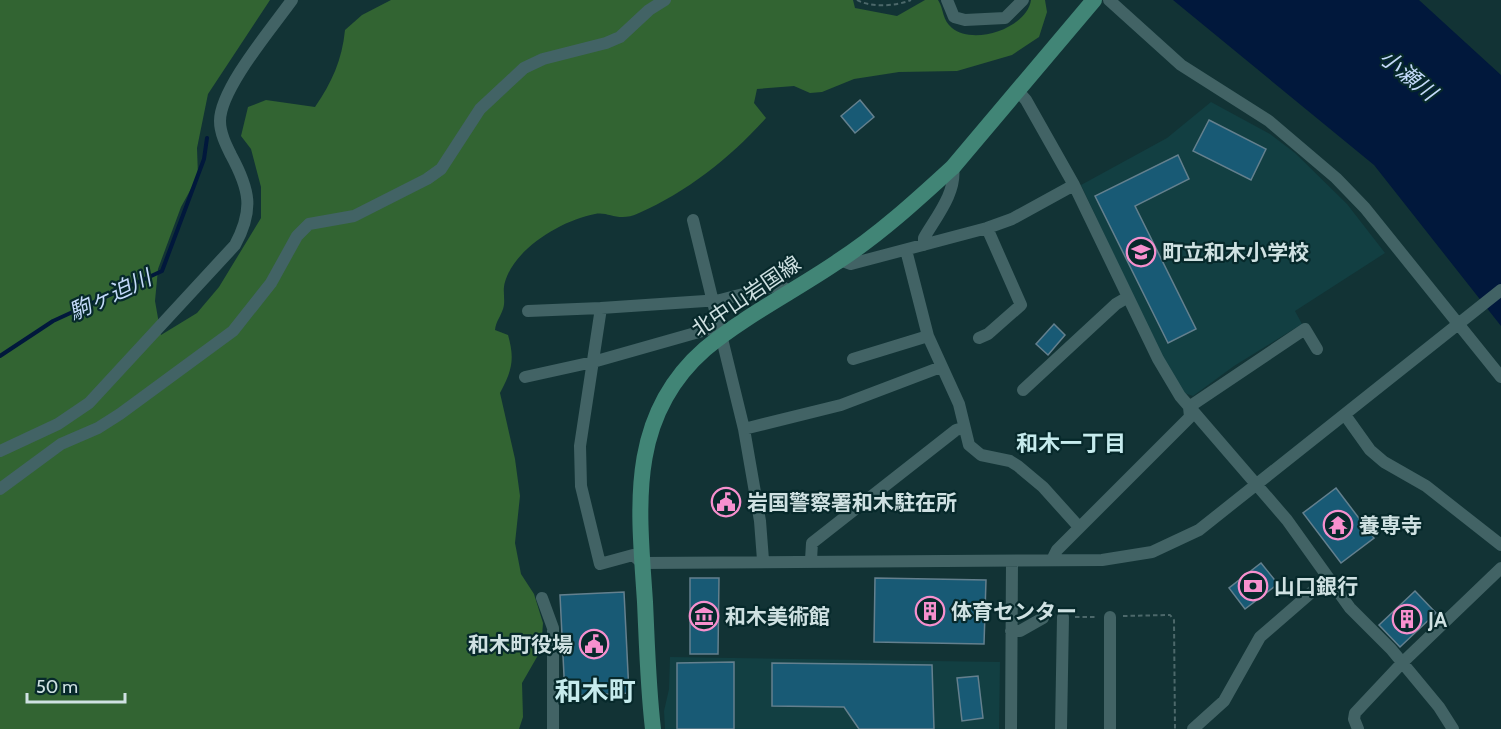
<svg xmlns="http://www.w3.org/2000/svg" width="1501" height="729" font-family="Cabin,'Noto Sans JP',sans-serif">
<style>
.built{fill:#123f42}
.forest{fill:#326432}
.water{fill:#01183c}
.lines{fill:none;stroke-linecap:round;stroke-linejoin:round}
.stream{stroke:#01183c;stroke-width:4}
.building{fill:#185a75;stroke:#64808e;stroke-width:1.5}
.path{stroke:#4c686a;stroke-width:2;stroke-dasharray:4.5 3;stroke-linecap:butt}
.minor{stroke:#426365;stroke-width:12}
.major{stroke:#418576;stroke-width:16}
.labels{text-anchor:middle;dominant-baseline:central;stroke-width:4.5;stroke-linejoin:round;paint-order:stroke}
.poi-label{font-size:21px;font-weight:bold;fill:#cfe1e2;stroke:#07292b;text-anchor:start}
.street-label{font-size:21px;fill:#cfe1e2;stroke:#07292b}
.water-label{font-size:22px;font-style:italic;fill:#c4dafa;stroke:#07292b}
.neighbourhood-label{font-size:22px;font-weight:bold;fill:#c6ebed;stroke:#07292b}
.district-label{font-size:27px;font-weight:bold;fill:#c6ebed;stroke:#07292b}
</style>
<rect width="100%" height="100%" fill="#123335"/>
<path class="built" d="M1211 102 1270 134 1295 153 1347 204 1385 253 1295 311 1302 324 1234 366 1193 396 1184 393 1158 349 1081 185 1167 138Z
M670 657 1000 662 999 729H665L664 711 669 689Z"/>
<path class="forest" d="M0 0H270L208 94 197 148 198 176 181 207 158 269 155 301 161 335 197 313 219 287 261 218V187L251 149 241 136 248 107 266 100 315 107C332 82 342 60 345 30L362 15 391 0H853L855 8 897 16 925 0H938C944 9 942 20 952 28 974 46 1027 28 1031 0H1045L1047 12 1039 37 1012 55 957 71 899 72 854 79 822 92 810 93 794 86 757 89 754 103 766 118C731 157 687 192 639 213 618 223 609 211 595 214 562 220 514 249 505 282 502 291 506 301 503 309 500 318 496 321 495 330L508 335C515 360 512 370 500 393L515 459 520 496 515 543 521 574 534 594 543 623 541 650 522 683 523 717 519 729H0Z"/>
<path class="water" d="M1173 0H1419L1501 75V326L1374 165Z"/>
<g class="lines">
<path class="stream" d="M0 356 53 321 162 271 204 159 207 138"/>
</g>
<path class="building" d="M860 100 874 117 855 133 841 116Z
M1209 120 1266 149 1251 180 1193 151Z
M1178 155 1189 179 1135 206 1196 329 1168 343 1095 196Z
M1054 324 1065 335 1048 355 1036 344Z
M1336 488 1374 538 1341 563 1303 513Z
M1261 563 1278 584 1245 609 1229 588Z
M690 578H719L718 654H690Z
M875 578 986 580 984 644 874 642Z
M1415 591 1436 613 1400 647 1379 625Z
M624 592 629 693 565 696 560 595Z
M734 662V729H677V663Z
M772 663 932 665 934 729H859L844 707 772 706Z
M978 676 983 718 962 721 957 678Z"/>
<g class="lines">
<path class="path" d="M857 0C871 8 897 6 911 0
M1123 616 1170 615 1174 620 1175 729
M1075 617H1097"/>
<path class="minor" d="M947 0 954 17 965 20 1005 18 1023 0
M1109 0 1181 65 1269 121 1336 178 1365 208 1501 377
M1018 91 1026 100 1074 185 1158 359 1180 396 1287 520 1350 608 1391 649 1439 707 1453 729
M693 220 744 429 760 521 763 560
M924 245V238C936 217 957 192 953 167
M906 250 928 336 959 404 969 445 981 455 1010 461 1018 466 1043 487 1079 527
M840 260 851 264 987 228 1012 219 1074 185
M791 292 779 285 720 300 601 308 580 446 581 486 600 564 633 555 642 563 1102 560 1152 552 1199 530 1501 290
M528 311 601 308
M979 338 988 334 1021 305 987 228
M853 359 928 336
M525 377 593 362 720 326
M1023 390 1116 304 1128 297
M1345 415 1370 450 1384 462 1426 486 1501 545
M744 429 841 405 941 367
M0 451 58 424 89 403 235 245C254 210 250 190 231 155 226 145 220 133 220 121 220 89 272 28 292 0
M0 489 61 444 98 428 120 414 233 331 271 283 297 236 309 224 354 216 427 179 441 169 480 109 524 68 543 59 606 43 620 37 649 10 665 0
M811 560 812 543 956 430 963 428
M1052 560 1057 550 1190 417 1189 407 1305 329 1317 349
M542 598 553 628V729
M1011 631H1020L1043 618
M1011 729 1012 561
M1061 729 1063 617
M1110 729V617
M1193 729 1224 701 1260 637 1328 578
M1358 729 1354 719 1355 713 1402 663 1501 568"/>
<path class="major" d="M653 729C648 687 647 644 645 602 639 510 626 418 705 349 743 317 796 290 837 262 879 235 917 200 953 167L1094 0"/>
</g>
<defs>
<g id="school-ring" transform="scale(1.5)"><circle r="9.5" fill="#07292b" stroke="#f790ce" stroke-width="1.5"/><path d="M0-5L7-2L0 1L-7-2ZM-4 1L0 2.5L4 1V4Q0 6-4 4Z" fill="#f790ce"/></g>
<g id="civic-ring" transform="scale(1.5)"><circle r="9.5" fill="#07292b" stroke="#f790ce" stroke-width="1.5"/><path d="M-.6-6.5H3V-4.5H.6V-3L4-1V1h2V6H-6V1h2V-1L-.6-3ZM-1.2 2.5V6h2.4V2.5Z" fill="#f790ce"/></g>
<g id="temple-ring" transform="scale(1.5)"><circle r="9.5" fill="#07292b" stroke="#f790ce" stroke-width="1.5"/><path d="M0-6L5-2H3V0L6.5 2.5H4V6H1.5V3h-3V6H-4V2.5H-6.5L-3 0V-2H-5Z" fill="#f790ce"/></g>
<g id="bank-ring" transform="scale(1.5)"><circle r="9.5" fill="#07292b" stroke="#f790ce" stroke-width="1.5"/><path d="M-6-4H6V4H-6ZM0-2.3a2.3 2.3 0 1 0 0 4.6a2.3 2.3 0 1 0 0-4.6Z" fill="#f790ce"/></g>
<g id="building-ring" transform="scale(1.5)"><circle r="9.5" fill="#07292b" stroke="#f790ce" stroke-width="1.5"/><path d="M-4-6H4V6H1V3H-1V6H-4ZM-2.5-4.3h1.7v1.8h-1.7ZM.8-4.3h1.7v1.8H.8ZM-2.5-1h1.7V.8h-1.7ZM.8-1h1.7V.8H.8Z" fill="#f790ce"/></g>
<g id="museum-ring" transform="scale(1.5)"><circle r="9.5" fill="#07292b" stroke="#f790ce" stroke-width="1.5"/><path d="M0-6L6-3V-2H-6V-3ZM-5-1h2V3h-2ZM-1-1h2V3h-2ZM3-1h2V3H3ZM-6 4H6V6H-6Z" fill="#f790ce"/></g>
</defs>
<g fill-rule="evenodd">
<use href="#school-ring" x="1141" y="252"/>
<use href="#civic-ring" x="726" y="502"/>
<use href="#temple-ring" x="1338" y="525"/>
<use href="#bank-ring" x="1253" y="586"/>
<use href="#building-ring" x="930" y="611"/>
<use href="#museum-ring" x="704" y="616"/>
<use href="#building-ring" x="1407" y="619"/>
<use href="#civic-ring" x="594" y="644"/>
</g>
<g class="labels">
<g class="poi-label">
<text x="1162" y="252">町立和木小学校</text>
<text x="747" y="502">岩国警察署和木駐在所</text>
<text x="1359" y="525">養専寺</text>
<text x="1274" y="586">山口銀行</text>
<text x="951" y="611">体育センター</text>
<text x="725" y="616">和木美術館</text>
<text x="1428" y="619">JA</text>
<text x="573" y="644" text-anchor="end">和木町役場</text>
</g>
<g class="street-label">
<text transform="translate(746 296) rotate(-34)">北中山岩国線</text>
</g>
<g class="water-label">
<text transform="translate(1408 75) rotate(39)">小瀬川</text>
<text transform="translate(110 295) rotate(-25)">駒ヶ迫川</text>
</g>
<g class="neighbourhood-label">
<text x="1071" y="443">和木一丁目</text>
</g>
<g class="district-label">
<text x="595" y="691">和木町</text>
</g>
</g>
<path d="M27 693v9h98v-9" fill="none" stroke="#cfe1e2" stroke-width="3"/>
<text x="36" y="693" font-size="18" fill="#cfe1e2" stroke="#07292b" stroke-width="4.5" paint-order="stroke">50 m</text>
</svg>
